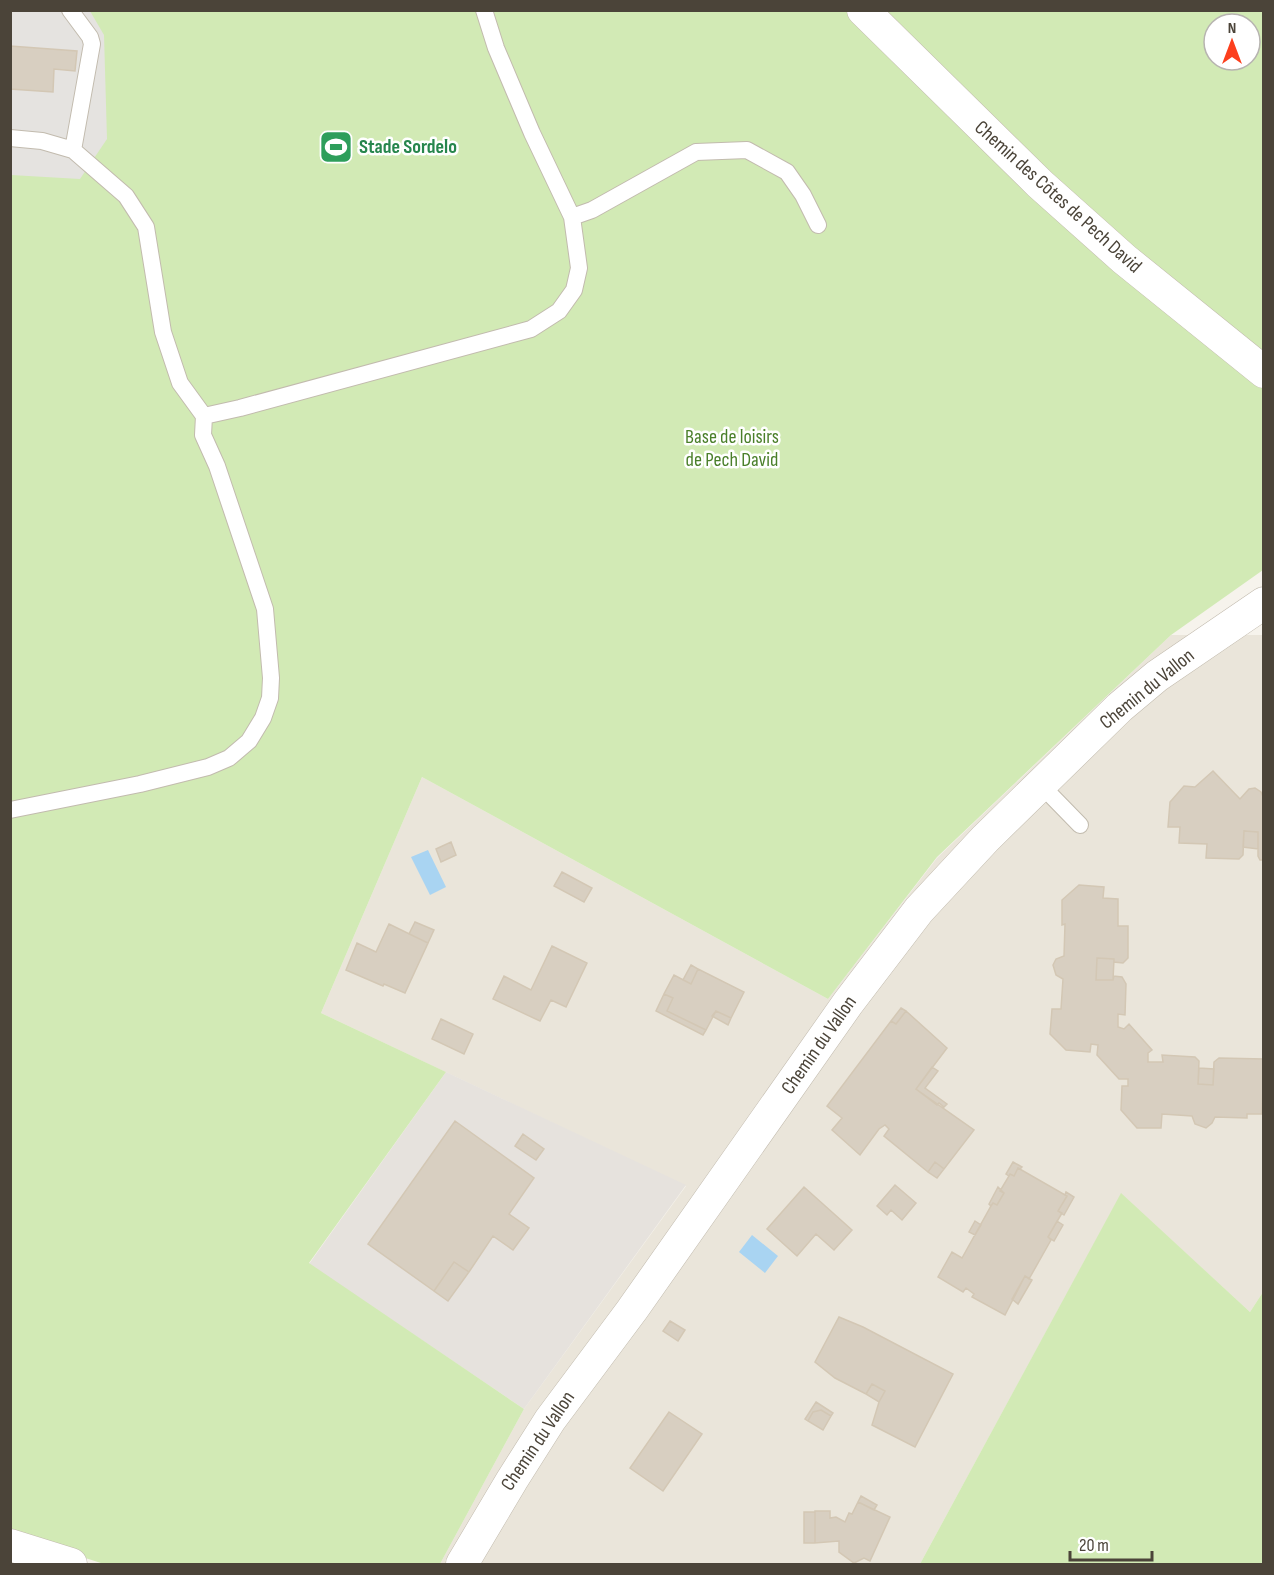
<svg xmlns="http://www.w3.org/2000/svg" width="1274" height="1575" font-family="'Sofia Sans Condensed',sans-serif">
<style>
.residential{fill:#eae5da}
.industrial{fill:#e6e2dd}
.green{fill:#d2eab5;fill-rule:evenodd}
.parking{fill:#e5e3e0}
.water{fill:#a9d4f2}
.building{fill:#d8cfc1;stroke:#d3c7b4;stroke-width:1.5}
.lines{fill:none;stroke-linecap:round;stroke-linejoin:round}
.service-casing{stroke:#c2bbae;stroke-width:18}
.minor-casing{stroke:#c2bbae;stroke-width:33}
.service{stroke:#fff;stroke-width:16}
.minor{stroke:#fff;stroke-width:32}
.labels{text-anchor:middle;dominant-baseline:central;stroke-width:5;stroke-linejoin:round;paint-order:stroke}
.leisure-label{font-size:20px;font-weight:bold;fill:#27864d;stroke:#fff;text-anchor:start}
.street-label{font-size:20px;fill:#4b4439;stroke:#fff}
.park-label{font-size:20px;fill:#4a7f2a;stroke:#fff}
</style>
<rect width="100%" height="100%" fill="#f6f3ec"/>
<path class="residential" d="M1171 635H1263V1292L1250 1312 1121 1194 920 1564H440L524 1409 686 1186 321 1013 422 777 828 999 937 858Z"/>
<path class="industrial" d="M446 1072 686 1185 524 1409 309 1264Z"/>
<path class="green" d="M11 11H1263V570L1171 635 937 857 828 999 422 777 321 1013 446 1072 309 1263 524 1409 440 1564H104L11 1534ZM1214 24H1250V60H1214Z
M1121 1193 1250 1312 1263 1292V1564H920Z"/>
<path class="parking" d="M10 11H90L104 35 107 139 80 179 11 175Z"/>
<path class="water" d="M428 850 446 887 430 895 411 857Z
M752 1235 778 1256 765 1273 739 1252Z"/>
<path class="building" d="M10 46 77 51 75 71 54 69 53 92 10 89Z
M1213 771 1240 799 1249 789 1255 788 1261 792 1264 799V860H1260L1258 856V832L1244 831 1243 855 1239 859 1206 858 1207 844 1179 843 1180 827H1168L1170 802 1184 786 1195 787Z
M1244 831 1258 832V849L1243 847Z
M451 842 456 855 441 862 436 849Z
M562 872 592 888 584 902 554 886Z
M1079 885 1104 887 1103 898 1118 899V926H1128V958L1123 963 1114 962V959L1097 958 1096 980H1113L1114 976 1122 977 1126 984 1125 1015 1118 1014V1027L1124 1029 1129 1024 1152 1050 1148 1053V1062H1163L1162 1055 1195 1057 1199 1061 1198 1084 1213 1085 1214 1062 1219 1058 1264 1059 1262 1114H1247V1118L1215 1117 1212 1123 1206 1128 1195 1124 1192 1116 1162 1114 1161 1128H1137L1121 1110 1122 1086H1128V1079H1119L1097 1055 1098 1045 1091 1044 1090 1052 1066 1050 1050 1034 1052 1009H1061L1063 979 1056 975 1053 965 1056 959 1064 956 1065 924 1062 925V900Z
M415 922 434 930 428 943 409 934Z
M389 924 428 943 405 993 384 984 383 986 346 970 357 943 376 952Z
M552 946 587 963 566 1007 551 1000 540 1021 493 999 504 976 531 990Z
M1097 958 1114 959 1113 980H1096Z
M691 965 698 969 691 984 683 980Z
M698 969 744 992 731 1018 716 1011 706 1030 667 1011 673 998 664 994 674 975 691 984Z
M664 994 673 998 667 1011 706 1030 703 1035 656 1011Z
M901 1008 906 1011 896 1024 891 1021Z
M716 1011 731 1018 728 1025 712 1016Z
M906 1011 947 1048 916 1089 974 1130 944 1169 935 1162 928 1172 884 1136 889 1129 885 1125 879 1129 860 1155 832 1130 842 1118 827 1106 891 1021 896 1024Z
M441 1019 473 1034 464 1054 432 1039Z
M932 1067 938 1071 925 1088 947 1104 944 1107 939 1103 937 1105 916 1089Z
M1199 1068 1214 1069 1213 1085 1198 1084Z
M455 1121 534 1178 509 1214 529 1228 513 1250 493 1236 469 1272 454 1262 434 1291 368 1244Z
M523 1134 544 1149 536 1160 515 1146Z
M935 1162 944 1169 937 1178 928 1172Z
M1013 1162 1022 1167 1020 1169 1018 1168 1014 1176 1010 1174 1009 1176 1006 1174Z
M1018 1168 1067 1196 1058 1211 1062 1213 1048 1237 1051 1240 1029 1279 1025 1276 1005 1315 972 1297 974 1294 966 1288 963 1292 938 1277 952 1252 962 1258 991 1206 993 1203 997 1205 1004 1193 1000 1191 1009 1176 1010 1174 1014 1176Z
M895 1185 916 1203 902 1220 891 1210 887 1215 877 1206Z
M804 1187 852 1230 834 1250 816 1234 797 1256 767 1229Z
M998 1187 1004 1193 997 1205 993 1203 991 1206 989 1204Z
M1066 1192 1074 1197 1064 1215 1058 1211 1067 1196 1065 1195Z
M975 1221 981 1225 975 1235 969 1232Z
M1057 1221 1063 1225 1054 1241 1048 1237Z
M454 1262 469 1272 448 1301 434 1291Z
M1025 1276 1032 1280 1018 1304 1012 1299Z
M839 1317 863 1327 953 1374 915 1447 872 1425 879 1402 885 1391 872 1384 866 1394 835 1378 815 1362Z
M670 1321 685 1330 678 1341 663 1331Z
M872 1384 885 1391 879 1402 866 1394Z
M816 1402 833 1413 831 1416 821 1410 813 1412 808 1421 805 1419Z
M821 1410 831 1416 823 1430 808 1421 813 1412Z
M669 1412 702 1434 663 1491 630 1468Z
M861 1496 877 1505 874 1510 858 1502Z
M858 1502 890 1517 870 1561 864 1558 854 1563 839 1552V1541L815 1543V1511H830V1518L836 1517 845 1522 849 1513 852 1514Z
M804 1512H815V1543H804Z"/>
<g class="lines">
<g class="service-casing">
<path id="service" d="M70 10 90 37 92 44 73 150
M10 138 42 141 73 150 126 196 146 227 163 332 180 383 204 416 240 408 531 329 559 311 574 290 579 268 572 217 532 133 496 48 484 10
M572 217 592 210 696 152 747 150 787 172 803 195 818 225
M1041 785 1080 825
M10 810 140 784 208 767 229 758 249 741 263 718 270 698 271 678 265 609 217 466 203 435 204 416"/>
</g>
<g class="minor-casing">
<path id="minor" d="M863 10 1040 184 1124 259 1264 372
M10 1545 71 1564
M462 1564 512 1480 550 1420 632 1310 848 1003 919 910 985 839 1120 707 1157 676 1264 603"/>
</g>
<use href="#service" class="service"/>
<use href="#minor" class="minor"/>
</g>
<defs>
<g id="stadium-square" transform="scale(1.725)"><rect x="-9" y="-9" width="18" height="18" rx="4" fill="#2e9e5b" stroke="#fff"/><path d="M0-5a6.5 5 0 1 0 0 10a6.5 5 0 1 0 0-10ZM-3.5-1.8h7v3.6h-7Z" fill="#fff"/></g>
</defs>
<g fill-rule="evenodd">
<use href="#stadium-square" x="336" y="147"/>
</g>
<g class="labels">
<g class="leisure-label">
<text x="359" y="147">Stade Sordelo</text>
</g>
<g class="street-label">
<text transform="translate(1058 197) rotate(42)">Chemin des Côtes de Pech David</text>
<text transform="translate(1147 689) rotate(-39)">Chemin du Vallon</text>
<text transform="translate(819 1045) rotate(-55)">Chemin du Vallon</text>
<text transform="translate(538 1441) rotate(-56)">Chemin du Vallon</text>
</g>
<g class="park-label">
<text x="732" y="437">Base de loisirs<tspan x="732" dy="23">de Pech David</tspan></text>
</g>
</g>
<rect width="1274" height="1575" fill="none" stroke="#4b4439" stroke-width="24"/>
<g transform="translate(1232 42)"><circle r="28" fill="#ffffff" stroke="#b7b4b0" stroke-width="1.5"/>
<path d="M0-4.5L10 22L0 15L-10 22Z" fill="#fc3f1d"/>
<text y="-9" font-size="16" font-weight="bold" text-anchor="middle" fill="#4b4439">N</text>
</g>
<path d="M1070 1551v9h82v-9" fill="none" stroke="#4b4439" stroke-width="3"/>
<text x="1079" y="1551" font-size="18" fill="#4b4439" stroke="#ffffff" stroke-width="4.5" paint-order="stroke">20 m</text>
</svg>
